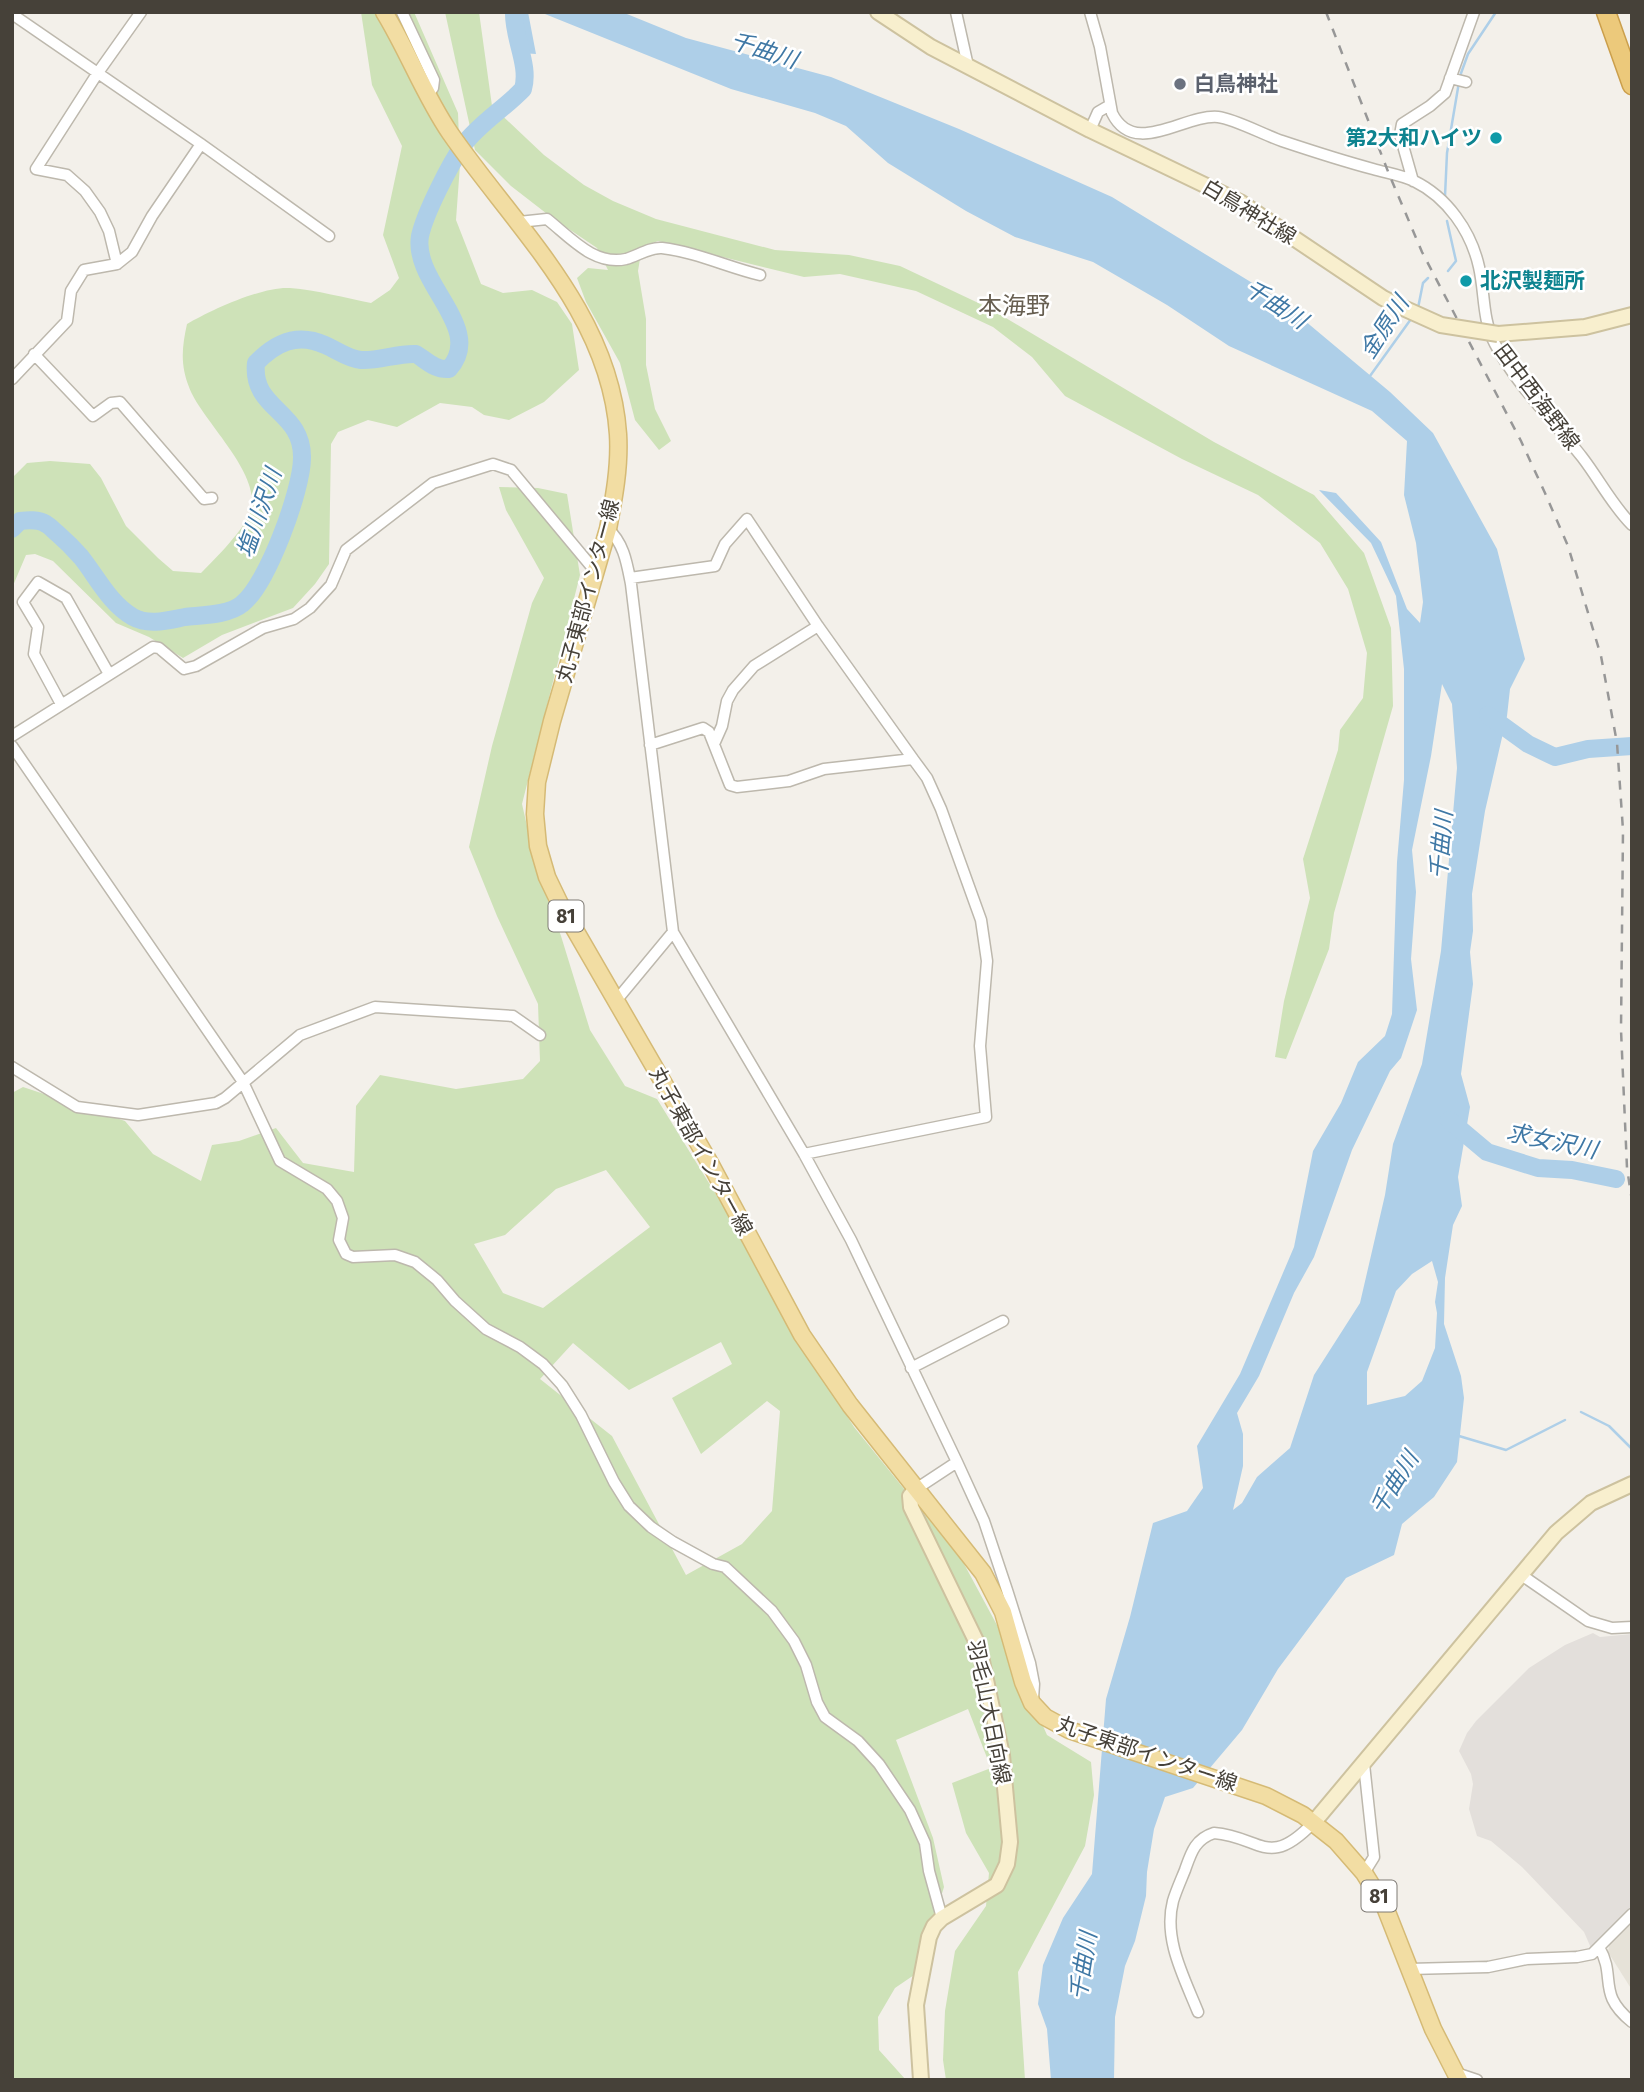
<svg xmlns="http://www.w3.org/2000/svg" width="1644" height="2092" font-family="'Fira Sans','Noto Sans JP',sans-serif">
<style>
.residential{fill:#e6e2d8}
.industrial{fill:#e3dfdb}
.green{fill:#cee2b8;fill-rule:evenodd}
.water{fill:#aecfe8;fill-rule:evenodd}
.lines{fill:none;stroke-linecap:round;stroke-linejoin:round}
.stream{stroke:#aecfe8;stroke-width:2.5}
.river{stroke:#aecfe8;stroke-width:18}
.street-casing{stroke:#bdb8ad;stroke-width:13}
.secondary-casing{stroke:#cdc29f;stroke-width:18}
.primary-casing{stroke:#d5ba75;stroke-width:19}
.highway-casing{stroke:#cb9f4c;stroke-width:21}
.street{stroke:#fff;stroke-width:10}
.secondary{stroke:#f8efce;stroke-width:14}
.primary{stroke:#f2dda3;stroke-width:16}
.highway{stroke:#ecc97b;stroke-width:18}
.rail{stroke:#979797;stroke-width:2.5;stroke-dasharray:9 9;stroke-linecap:butt}
.secondary-bridge-casing{stroke:#cdc29f;stroke-width:18;stroke-linecap:butt}
.secondary-bridge{stroke:#f8efce;stroke-width:14}
.worship-dot{fill:#6b7280;stroke:#fff;stroke-width:2.5}
.culture-dot{fill:#0f9aa8;stroke:#fff;stroke-width:2.5}
.labels{text-anchor:middle;dominant-baseline:central;stroke-width:5;stroke-linejoin:round;paint-order:stroke}
.shield{fill:#fff;stroke:#7e7a74;stroke-width:2}
.shield-label{font-size:19px;font-weight:bold;fill:#464139}
.worship-label{font-size:21px;font-weight:bold;fill:#5b616d;stroke:#fff;text-anchor:start}
.culture-label{font-size:21px;font-weight:bold;fill:#0d838f;stroke:#fff;text-anchor:end}
.street-label{font-size:21px;fill:#464139;stroke:#fff}
.water-label{font-size:23px;font-style:italic;fill:#3f78a5;stroke:#fff}
.quarter-label{font-size:24px;fill:#675f51;stroke:#fff}
</style>
<rect width="100%" height="100%" fill="#f3f0ea"/>
<path class="residential" d="M1632 1923V1990L1608 1952 1609 1945Z"/>
<path class="industrial" d="M1593 1633 1600 1637 1632 1634V1908L1591 1948 1584 1932 1522 1867 1491 1841 1477 1836 1469 1809 1473 1784 1471 1774 1459 1751 1467 1733 1476 1721 1529 1668 1565 1645Z"/>
<path class="green" d="M361 12H414L458 113 460 165 456 220 481 284 503 293 532 290 557 302 572 324 579 370 544 402 509 420 484 415 472 407 440 403 397 427 368 420 338 432 331 444 329 564 315 584 293 608 222 635 183 658 149 637 116 623 53 561 35 554 26 555 12 588V478L27 463 50 461 90 464 101 478 126 526 158 558 173 571 201 573C215 559 246 528 251 510 261 472 201 420 189 387 180 364 182 347 187 324 211 310 263 286 290 288 317 290 345 298 371 303L390 290 399 278 383 235 402 146 372 85Z
M445 12H479L492 106 544 155 584 185 613 201 656 219 775 250 849 255 900 266 989 308 1214 442 1314 495 1364 553 1391 628 1393 706 1334 913 1329 949 1286 1059 1275 1057 1284 1001 1310 898 1303 859 1338 750 1340 730 1363 698 1367 653 1348 589 1320 543 1258 495 1182 459 1065 396 1032 357 993 327 916 291 840 274 804 277 658 241 642 247 638 271 646 319V365L655 409 671 441 659 450 635 420 620 363 586 302 577 278 588 268 608 270 597 248 551 217 511 186 475 150Z
M499 487 538 488 567 494 580 575 522 804 537 870 561 936 590 1030 625 1086 657 1099 738 1230 780 1311 854 1427 963 1562 1005 1640 1047 1735 1091 1762 1094 1795 1085 1846 1018 1972 1025 2080H946L943 2060 945 2011 955 1951 986 1906 989 1873 966 1833 952 1783 991 1768 968 1709 896 1740 933 1838 944 1887 917 1973 895 1988 878 2017 879 2050 906 2080H12V1093L23 1087 125 1121 153 1154 201 1181 212 1145 239 1141 276 1128 303 1163 354 1172 356 1106 380 1075 456 1089 523 1079 540 1061 538 1004 497 916 469 847 492 746 532 603 544 578 506 510ZM606 1170 650 1227 543 1308 503 1293 474 1244 505 1235 556 1189ZM721 1342 732 1364 672 1398 701 1454 767 1401 780 1411 772 1511 742 1544 686 1575 612 1436 540 1379 573 1343 629 1390Z"/>
<path class="water" d="M507 12H528L536 54 521 53Z
M540 12H622L686 38 831 77 959 129 1112 197 1280 300 1390 392 1433 433 1497 549 1525 659 1510 689 1507 716 1485 811 1472 894 1473 931 1470 952 1473 984 1461 1074 1470 1107 1458 1177 1462 1206 1453 1225 1445 1278 1444 1324 1461 1376 1464 1398 1457 1462 1434 1497 1402 1524 1394 1555 1346 1578 1278 1669 1242 1730 1193 1788 1165 1797 1154 1829 1147 1872 1146 1896 1135 1941 1125 1966 1115 2017 1114 2080H1051L1047 2029 1038 2004 1043 1965 1063 1918 1092 1874 1106 1699 1130 1617 1153 1523 1187 1511 1203 1488 1197 1446 1240 1374 1294 1247 1313 1151 1341 1103 1358 1062 1385 1036 1392 1014 1397 862 1404 780V669L1396 596 1371 543 1319 490 1336 493 1381 542 1407 609 1420 623 1423 602 1416 543 1404 495 1407 441 1372 411 1229 346 1167 305 1093 262 1015 237 966 211 888 163 846 126 815 113 731 89ZM1442 684 1452 704 1457 768 1441 951 1422 1064 1393 1144 1385 1195 1360 1303 1314 1375 1290 1448 1257 1477 1242 1503 1233 1510 1243 1466V1434L1237 1413 1259 1376 1294 1293 1314 1257 1352 1150 1390 1071 1401 1058 1417 1010 1411 959 1416 892 1412 850 1431 756ZM1432 1261 1438 1282 1435 1302 1437 1313 1435 1348 1422 1381 1405 1396 1367 1405V1372L1396 1291 1412 1274Z"/>
<g class="lines">
<path class="stream" d="M1460 76 1468 54 1496 12
M1445 196 1447 153 1459 82
M1447 221 1456 261 1448 271
M1418 308 1423 283 1428 278
M1370 376 1411 319
M1581 1412 1609 1426 1632 1449
M1459 1436 1506 1450 1565 1420"/>
<path class="river" d="M12 529 20 521C28 520 38 519 46 524 50 526 54 531 58 534 66 541 74 549 81 557 97 577 110 604 133 617 149 626 169 620 185 617 202 615 229 615 242 604 267 585 302 490 302 458 303 410 251 410 256 363 275 343 297 332 325 345 337 350 348 359 361 360 379 361 398 353 416 354 427 361 435 370 449 369 486 328 412 283 420 236 425 213 450 164 464 144 480 123 505 108 523 89 530 65 513 38 514 12
M1488 715 1528 744 1555 757 1588 749 1632 746
M1449 1120 1487 1152 1538 1168 1572 1170 1616 1179"/>
<g class="street-casing">
<path id="street" d="M402 12 434 80 433 88 427 95
M956 12 968 66
M1090 12 1100 47 1112 113C1134 158 1184 114 1218 117 1235 119 1264 135 1282 141 1312 151 1343 161 1373 169 1387 173 1401 175 1414 181 1447 197 1471 231 1479 267 1485 293 1482 319 1495 344 1517 386 1553 420 1582 457 1599 479 1612 505 1632 525
M12 14 201 144 329 236
M1450 78 1466 82
M1090 130 1098 112 1110 105
M1413 181 1400 135 1402 124 1430 106 1445 93 1474 12
M519 222 547 219C571 238 594 266 626 259 637 256 650 247 662 248 696 252 727 267 760 275
M117 264 109 231 100 212 85 191 67 175 36 169 97 74 141 12
M34 354 93 416 111 403 120 402 204 499 212 498
M12 379 67 321 71 291 84 270 117 264 132 252 152 216 201 144
M608 529C624 543 627 564 631 584L673 932 804 1154 851 1240 957 1462 984 1521 1007 1590 1030 1663 1034 1684 1033 1699
M630 578 715 566 725 544 747 519 818 626 913 759
M61 704 34 654 38 627 23 602 38 582 66 598 109 674
M12 736 153 647 159 648 184 669 196 666 263 628 294 619 310 608 331 585 346 550 433 483 493 464 511 470 596 572
M714 744 722 726 727 701 733 690 754 666 818 626
M650 745 703 728 709 732 730 785 737 787 789 781 824 769 913 759 927 778 941 809 981 920 987 961 980 1046 986 1117 804 1154
M12 746 243 1082 280 1161 327 1189 337 1201 343 1218 339 1240 346 1254 353 1257 395 1255 415 1262 437 1280 455 1301 486 1329 520 1347 543 1364 562 1385 581 1415 614 1482 629 1506 651 1527 673 1542 713 1564 725 1567 772 1611 794 1641 806 1665 817 1702 825 1717 858 1741 879 1764 910 1810 925 1843 929 1871 942 1918
M615 1002 673 932
M12 1067 77 1107 138 1115 216 1103 225 1098 300 1035 375 1007 513 1016 540 1035
M911 1368 1003 1321
M916 1489 957 1462
M1520 1574 1588 1621 1612 1628 1632 1627
M1364 1764 1374 1857 1364 1873
M1599 1947C1617 1978 1596 1993 1632 2022
M1409 1969 1488 1967 1527 1959 1577 1957 1592 1954 1632 1914
M1198 2012C1184 1977 1163 1939 1173 1901 1176 1891 1181 1880 1185 1870 1191 1853 1195 1839 1214 1833 1262 1837 1268 1870 1314 1822
M1456 2073 1477 2080"/>
</g>
<g class="secondary-casing">
<path id="secondary" d="M878 12 931 47 1090 130 1240 202 1383 298 1401 307
M1498 334 1585 327 1632 315
M916 1489 910 1496 911 1507 979 1647 1002 1755 1010 1842 1007 1864 997 1885 942 1918 934 1926 929 1937 916 2005 921 2080
M1314 1822 1556 1533 1591 1503 1632 1484"/>
</g>
<g class="primary-casing">
<path id="primary" d="M384 12C408 51 424 95 450 133 515 227 610 313 618 434 620 466 614 498 608 529L552 721 537 782 535 814 538 846 547 877 560 904 711 1165 802 1335 850 1405 983 1573 1003 1612 1023 1682 1032 1703 1045 1717 1069 1730 1266 1796 1303 1815 1336 1841 1364 1873 1385 1907 1433 2029 1459 2080"/>
</g>
<g class="highway-casing">
<path id="highway" d="M1606 12 1632 85"/>
</g>
<use href="#street" class="street"/>
<use href="#secondary" class="secondary"/>
<use href="#primary" class="primary"/>
<use href="#highway" class="highway"/>
<path class="rail" d="M1326 12 1389 174 1422 252 1521 441 1545 493 1568 546 1601 656 1617 743 1623 830 1621 1030 1627 1168 1632 1201"/>
<g class="secondary-bridge-casing">
<path id="secondary-bridge" d="M1401 307 1441 325 1498 334"/>
</g>
<use href="#secondary-bridge" class="secondary-bridge"/>
</g>
<circle class="worship-dot" cx="1180" cy="84" r="7"/>
<g class="culture-dot">
<circle cx="1496" cy="138" r="7"/>
<circle cx="1466" cy="281" r="7"/>
</g>
<g class="labels">
<g class="shield">
<rect x="548.5" y="900.5" width="35" height="31" rx="5"/>
<rect x="1361.5" y="1880.5" width="35" height="31" rx="5"/>
</g>
<g class="shield-label">
<text x="566" y="916">81</text>
<text x="1379" y="1896">81</text>
</g>
<g class="worship-label">
<text x="1194" y="84">白鳥神社</text>
</g>
<g class="culture-label">
<text x="1482" y="138">第2大和ハイツ</text>
<text x="1480" y="281" text-anchor="start">北沢製麺所</text>
</g>
<g class="street-label">
<text transform="translate(1249 212) rotate(31)">白鳥神社線</text>
<text transform="translate(1537 397) rotate(53)">田中西海野線</text>
<text transform="translate(588 591) rotate(-75)">丸子東部インター線</text>
<text transform="translate(701 1151) rotate(61)">丸子東部インター線</text>
<text transform="translate(989 1712) rotate(79)">羽毛山大日向線</text>
<text transform="translate(1147 1754) rotate(19)">丸子東部インター線</text>
</g>
<g class="water-label">
<text transform="translate(764 50) rotate(18)">千曲川</text>
<text transform="translate(1276 304) rotate(33)">千曲川</text>
<text transform="translate(1384 327) rotate(-57)">金原川</text>
<text transform="translate(259 513) rotate(-71)">塩川沢川</text>
<text transform="translate(1441 845) rotate(-85)">千曲川</text>
<text transform="translate(1552 1141) rotate(12)">求女沢川</text>
<text transform="translate(1394 1483) rotate(-58)">千曲川</text>
<text transform="translate(1083 1966) rotate(-81)">千曲川</text>
</g>
<g class="quarter-label">
<text x="1014" y="306">本海野</text>
</g>
</g>
<rect width="1644" height="2092" fill="none" stroke="#464139" stroke-width="28"/>
</svg>
